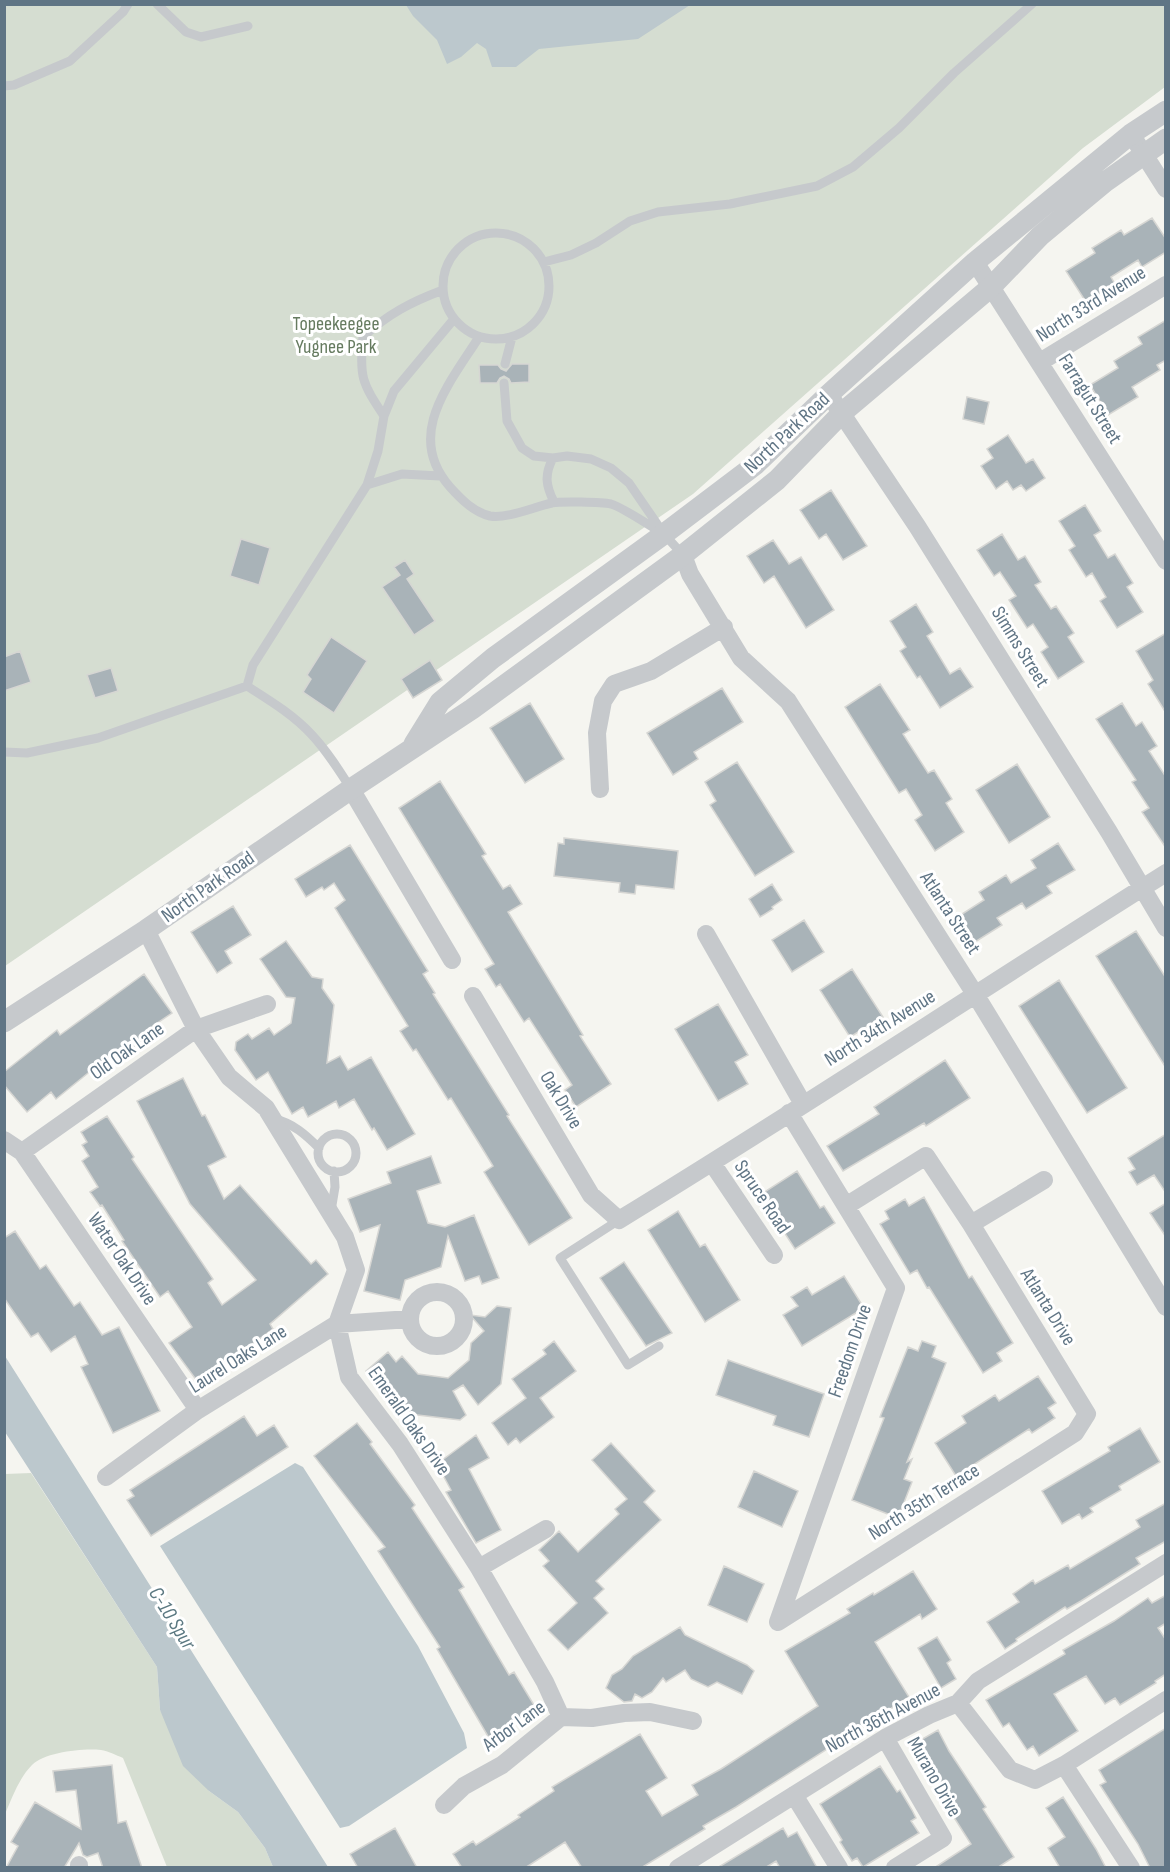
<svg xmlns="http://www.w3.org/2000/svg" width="1170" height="1872" font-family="'Sofia Sans Condensed',sans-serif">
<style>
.green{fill:#d5ddd1}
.water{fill:#bcc8cd}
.building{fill:#a9b3b8;stroke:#d6d6d3;stroke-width:1.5}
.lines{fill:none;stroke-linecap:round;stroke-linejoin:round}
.service{stroke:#c6c9cc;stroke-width:9}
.minor{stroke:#c6c9cc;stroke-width:18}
.tertiary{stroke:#c6c9cc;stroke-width:21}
.labels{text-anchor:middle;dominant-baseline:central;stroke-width:6;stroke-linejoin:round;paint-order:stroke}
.street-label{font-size:20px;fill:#607585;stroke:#fff}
.park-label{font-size:20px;fill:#667b60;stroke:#fff}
.water-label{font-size:21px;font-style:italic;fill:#5c7982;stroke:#fff}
</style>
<rect width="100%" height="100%" fill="#f5f5f0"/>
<path class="green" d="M5 5H1165V87L1083 148 693 494 5 966Z
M31 1473 157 1667 160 1710 209 1791 238 1812 265 1848 273 1867H167L123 1758C116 1755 108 1751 101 1750 83 1748 45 1752 32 1765 19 1778 12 1798 5 1814V1474Z"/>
<path class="water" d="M406 5H690L638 39 539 49 516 67H492L486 49 477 43 461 57 447 64 437 40 413 16Z
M5 1356 328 1867H273L265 1848 238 1812 209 1791 183 1766 160 1710 157 1667 5 1432Z
M295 1463 303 1467 418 1646 464 1733 467 1748 349 1826 340 1828 160 1546Z"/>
<path class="building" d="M1152 218 1166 239V252L1142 267 1138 260 1111 277 1115 284 1086 302 1066 271 1095 253 1092 248 1121 230 1124 235Z
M1166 320V360L1157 365 1160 370 1132 387 1138 397 1108 415 1090 385 1118 368 1114 361 1142 344 1138 337Z
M512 364H529V382L511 383 509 379 504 376 500 378 497 383H480L479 365H498L501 369 506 371Z
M967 397 989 402 984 424 963 419Z
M1008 435 1026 463 1033 459 1045 478 1026 491 1021 485 1013 490 1007 481 996 489 981 466 993 458 987 449Z
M831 490 867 546 843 560 826 534 819 539 800 510Z
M1085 505 1101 531 1094 535 1108 558 1115 554 1133 583 1127 587 1143 612 1117 628 1100 601 1106 597 1092 573 1086 577 1069 550 1075 546 1059 521Z
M1002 534 1018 560 1025 556 1041 582 1035 585 1051 609 1056 606 1074 633 1068 637 1084 662 1058 679 1041 652 1048 647 1033 624 1027 628 1009 600 1016 596 1000 572 994 576 977 550Z
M241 539 270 548 259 585 230 576Z
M773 540 789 564 801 557 834 610 806 628 774 576 764 583 747 556Z
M405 560 414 574 407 579 435 621 414 635 382 587 400 575 394 567Z
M916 604 933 632 927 636 950 674 960 668 973 687 940 708 920 676 917 678 900 651 906 647 890 621Z
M1166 633V713L1148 684 1153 680 1136 651Z
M331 637 367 661 334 713 303 692 311 679 307 675Z
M20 651 31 682 4 691V657Z
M430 660 442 680 413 698 401 679Z
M111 668 118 691 95 698 87 675Z
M880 684 910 730 903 734 928 773 934 770 952 799 946 803 964 832 935 851 915 820 922 815 906 789 899 793 845 707Z
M722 688 743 722 694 752 698 759 673 775 647 733Z
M530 703 564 759 525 783 490 728Z
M1122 703 1136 726 1142 722 1157 746 1149 751 1166 777V848L1142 812 1149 808 1132 782 1136 780 1096 719Z
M737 762 794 852 755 876 710 805 716 801 705 782Z
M1017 764 1050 817 1009 843 976 790Z
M440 781 486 854 482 856 503 889 510 885 522 904 508 912 583 1035 580 1036 611 1084 576 1107 565 1090 572 1085 529 1018 524 1022 500 984 496 987 485 969 494 964 399 808Z
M564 838 678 851 674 889 636 885 635 894 619 892 620 883 554 876 558 843 564 844Z
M1058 843 1075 870 1047 886 1052 893 1026 909 1022 903 997 918 1002 925 975 942 959 916 984 900 979 892 1006 875 1011 883 1036 868 1031 860Z
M350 845 428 971 423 974 435 993 433 994 509 1115 507 1116 572 1218 529 1245 484 1172 493 1166 482 1148 451 1098 448 1100 416 1049 413 1051 400 1031 408 1026 335 908 345 900 334 883 324 890 322 887 306 897 295 879Z
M772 884 782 900 772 907 773 909 760 917 749 899Z
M233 906 251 935 225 951 232 963 217 973 191 932Z
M804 920 824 952 792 972 772 940Z
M1136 931 1166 978V1068L1096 956Z
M286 941 312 977 323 979 322 988 334 1005 327 1063 340 1056 348 1070 371 1057 415 1134 387 1150 374 1128 372 1130 354 1099 339 1108 336 1101 308 1117 303 1107 292 1114 268 1072 256 1080 235 1050 236 1042 248 1034 252 1039 269 1028 274 1035 291 1023 295 998 286 997 260 959Z
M852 969 883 1017 850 1037 820 990Z
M144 974 172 1013 153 1026 156 1031 101 1069 98 1065 56 1099 51 1092 27 1112 4 1085V1072L57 1030 60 1035Z
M1059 980 1127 1088 1087 1113 1019 1006Z
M718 1004 748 1055 735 1062 748 1084 718 1101 675 1029Z
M945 1060 970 1098 926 1126 924 1123 843 1171 827 1146 879 1114 874 1107Z
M183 1078 202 1116 205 1115 226 1157 208 1166 224 1199 240 1185 311 1264 316 1260 328 1274 270 1324 273 1329 251 1345 254 1350 242 1360 240 1356 200 1385 169 1343 192 1327 168 1291 160 1297 122 1241 124 1240 102 1205 100 1206 90 1192 98 1187 82 1161 89 1156 82 1145 87 1142 81 1132 107 1116 134 1157 132 1159 213 1279 208 1283 222 1305 256 1280 190 1204 137 1101Z
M1166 1134V1193L1154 1175 1137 1185 1129 1172 1135 1169 1128 1158Z
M431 1156 441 1183 417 1191 428 1223 445 1227 474 1215 499 1278 482 1284 479 1276 465 1281 448 1236 441 1267 405 1280 400 1300 364 1291 380 1225 360 1232 348 1199 391 1183 387 1172Z
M797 1171 820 1208 824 1206 835 1223 795 1249 760 1195Z
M924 1197 969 1278 972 1276 1013 1343 997 1353 1002 1361 983 1373 929 1287 927 1288 917 1270 910 1274 880 1224 889 1219 885 1211 905 1199 909 1206Z
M1166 1203V1237L1150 1213Z
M678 1211 700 1247 705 1244 740 1300 705 1322 648 1230Z
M15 1231 40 1269 46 1265 74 1306 80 1302 102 1335 119 1327 160 1411 113 1433 81 1367 88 1364 75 1336 51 1352 38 1333 31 1337 4 1298V1238Z
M624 1262 672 1333 646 1346 600 1278Z
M844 1276 864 1308 802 1346 783 1315 798 1306 791 1297 807 1287 812 1295Z
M497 1306 511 1308 501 1384 478 1405 463 1385 453 1391 466 1415 460 1420 409 1414 395 1398 388 1397 366 1371 388 1352 396 1362 402 1356 418 1374 448 1378 469 1360 471 1343 484 1331 470 1315 485 1317Z
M554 1341 576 1371 540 1398 554 1417 520 1443 516 1438 508 1445 492 1423 526 1398 512 1379 546 1354 543 1350Z
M922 1341 936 1346 932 1357 946 1363 907 1462 912 1459 904 1479 912 1482 898 1518 852 1500 884 1418 880 1417 908 1347 918 1351Z
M728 1360 824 1394 809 1437 773 1425 776 1416 716 1395Z
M1038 1376 1056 1403 1048 1408 1055 1418 1032 1433 1029 1429 956 1476 935 1443 966 1423 962 1416 995 1395 999 1401Z
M244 1416 257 1436 274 1425 288 1447 151 1536 127 1500 134 1496 130 1490Z
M357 1423 372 1442 370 1444 415 1505 412 1508 464 1587 459 1590 509 1675 514 1672 537 1710 489 1738 437 1649 440 1647 378 1551 385 1547 314 1456Z
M1140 1428 1160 1462 1119 1486 1121 1490 1090 1508 1093 1512 1082 1519 1079 1514 1062 1524 1042 1491 1110 1451 1108 1447Z
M476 1435 489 1458 469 1469 501 1530 476 1543 446 1492 451 1490 437 1464Z
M611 1443 655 1491 644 1502 661 1520 596 1581 604 1589 594 1598 608 1613 568 1650 548 1630 577 1603 543 1566 549 1561 539 1550 559 1531 578 1552 619 1514 615 1509 627 1499 592 1460Z
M754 1471 798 1491 782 1527 738 1507Z
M1166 1503V1541L1136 1558 1140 1564 1081 1601 1067 1609 1065 1607 1016 1639 1017 1641 1005 1649 987 1622 1019 1602 1013 1594 1033 1580 1035 1584 1068 1565 1070 1569 1140 1527 1136 1520Z
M724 1566 764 1584 747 1622 708 1605Z
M913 1571 937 1609 922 1619 920 1614 875 1642 909 1697 736 1807 703 1826 705 1829 641 1868H582L565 1842 525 1868H462L453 1854 473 1841 476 1845 520 1817 518 1815 554 1791 552 1787 640 1734 667 1778 646 1791 662 1816 698 1795 692 1785 721 1769 818 1706 785 1651 850 1613 847 1609 873 1593 874 1595Z
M1166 1595V1623L1158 1628 1166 1640V1674L1155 1681 1156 1683 1120 1705 1115 1698 1105 1704 1086 1676 1054 1694 1078 1731 1039 1756 1033 1746 1027 1750 1009 1723 1003 1727 986 1700 1065 1654 1063 1650 1114 1621 1148 1598 1152 1603Z
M680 1627 685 1635 747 1665 754 1671 742 1694 717 1682 708 1687 691 1679 685 1670 666 1682 663 1678 652 1692 642 1698 635 1694 632 1701 624 1702 606 1688 612 1675 622 1669 633 1656Z
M937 1637 951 1660 947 1663 956 1679 941 1688 918 1648Z
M1166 1728V1868H1150L1138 1844 1100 1785 1106 1782 1099 1770Z
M938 1730 949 1751 986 1807 983 1809 1014 1857 997 1868H934L971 1844 934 1786 936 1784 912 1745Z
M112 1765 118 1823 126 1821 142 1868H103L98 1853 87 1857 83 1855 79 1843 64 1868H6L18 1846 11 1842 35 1802 81 1829 76 1790 56 1792 53 1771Z
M880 1766 897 1792 900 1790 912 1810 916 1818 911 1821 919 1833 863 1867 857 1858 852 1861 840 1842 842 1840 820 1804Z
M1063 1797 1096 1849 1106 1868H1060L1048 1848 1065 1837 1046 1808Z
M395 1828 417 1868H358L350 1854Z
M783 1828 788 1837 797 1832 817 1868H780L776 1861 765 1868H717Z"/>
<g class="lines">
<path class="service" d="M157 4 186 32 201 37 248 26
M4 86 14 85 70 61 123 12 128 4
M443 286a53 53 0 1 1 106 0a53 53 0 1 1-106 0Z
M544 262 571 255 596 243 630 221 658 212 730 204 817 186 853 167 899 128 954 73 1032 4
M479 337C450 383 404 435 450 487 460 498 473 512 490 516 507 519 534 507 552 503 560 501 602 502 611 504 622 507 650 526 662 533
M505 364 512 337
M504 383 507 421 522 448 534 456 553 458 567 456 591 459 611 468 629 483 664 534 683 555
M384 416C362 383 359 377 363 337 388 314 411 302 443 290
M553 458C544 475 546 486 554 502
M367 485 402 474 440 476
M247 686C269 700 294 715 312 735 327 751 339 770 351 789
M4 752 27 753 98 738 247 686 253 665 367 485 378 451 384 416 394 391 454 319
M274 1119C293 1123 306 1135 319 1148
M318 1153a19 19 0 1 1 38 0a19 19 0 1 1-38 0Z
M331 1211 335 1187 334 1171
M619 1220 560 1258 628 1365 659 1346"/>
<path class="minor" d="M1131 134 1166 189
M975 262 1166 561
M1040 362 1166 285
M834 402 917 526 1109 832 1166 928
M683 555 690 574 741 658 788 701 975 994 1166 1307
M351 789 452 960
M600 789 597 733 603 701 614 684 651 671 724 627
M146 930 196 1029 229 1077 266 1108 345 1237 356 1270 337 1324 349 1377 400 1444 479 1568 545 1682 561 1717
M706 934 803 1104
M473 996 591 1195 619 1220C803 1108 983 988 1166 873
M4 1140 22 1152 198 1410
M22 1152 196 1029 267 1004
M712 1163 774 1255
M846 1206 926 1156 971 1224 1044 1180
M410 1319a27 27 0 1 1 54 0a27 27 0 1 1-54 0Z
M106 1477 198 1410 337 1324 410 1319
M479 1568 546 1529
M778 1622 1075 1433 1087 1414 971 1224
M778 1622 896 1288 789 1113
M958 1703 1010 1770 1035 1780 1064 1765 1166 1700
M885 1738 943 1838 895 1868
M1064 1765 1131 1868
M794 1795 839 1868
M444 1805 464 1786 502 1765 561 1717 592 1718 624 1713 650 1712 693 1721
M79 1865V1868
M678 1868 885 1738 929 1715 958 1703 978 1681 1166 1563"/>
<path class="tertiary" d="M414 744 440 702 493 658 664 534 755 465 828 395 975 262 1131 134 1166 111
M4 1022 146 930 351 789 472 709 683 555 777 480 843 412 991 287 1040 236 1105 182 1166 139"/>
</g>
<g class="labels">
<g class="street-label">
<text transform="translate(1091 304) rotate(-32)">North 33rd Avenue</text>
<text transform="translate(1090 399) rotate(58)">Farragut Street</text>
<text transform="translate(787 433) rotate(-43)">North Park Road</text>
<text transform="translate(1020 647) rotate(58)">Simms Street</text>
<text transform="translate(208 887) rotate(-35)">North Park Road</text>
<text transform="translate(950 913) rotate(57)">Atlanta Street</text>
<text transform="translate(880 1028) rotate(-32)">North 34th Avenue</text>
<text transform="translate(127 1051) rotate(-35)">Old Oak Lane</text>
<text transform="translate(561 1100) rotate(59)">Oak Drive</text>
<text transform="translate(762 1197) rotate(56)">Spruce Road</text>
<text transform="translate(122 1259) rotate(56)">Water Oak Drive</text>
<text transform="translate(1048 1307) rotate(58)">Atlanta Drive</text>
<text transform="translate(850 1351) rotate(-71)">Freedom Drive</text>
<text transform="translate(238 1359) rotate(-32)">Laurel Oaks Lane</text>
<text transform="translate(409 1421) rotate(55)">Emerald Oaks Drive</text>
<text transform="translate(924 1502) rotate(-32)">North 35th Terrace</text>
<text transform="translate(883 1718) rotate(-28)">North 36th Avenue</text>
<text transform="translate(514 1726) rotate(-36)">Arbor Lane</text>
<text transform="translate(934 1777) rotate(60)">Murano Drive</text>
</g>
<g class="park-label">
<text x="336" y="324">Topeekeegee<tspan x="336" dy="23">Yugnee Park</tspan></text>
</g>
<g class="water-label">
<text transform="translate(172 1618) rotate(58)">C-10 Spur</text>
</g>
</g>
<rect width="1170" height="1872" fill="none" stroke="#607585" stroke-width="12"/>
</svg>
